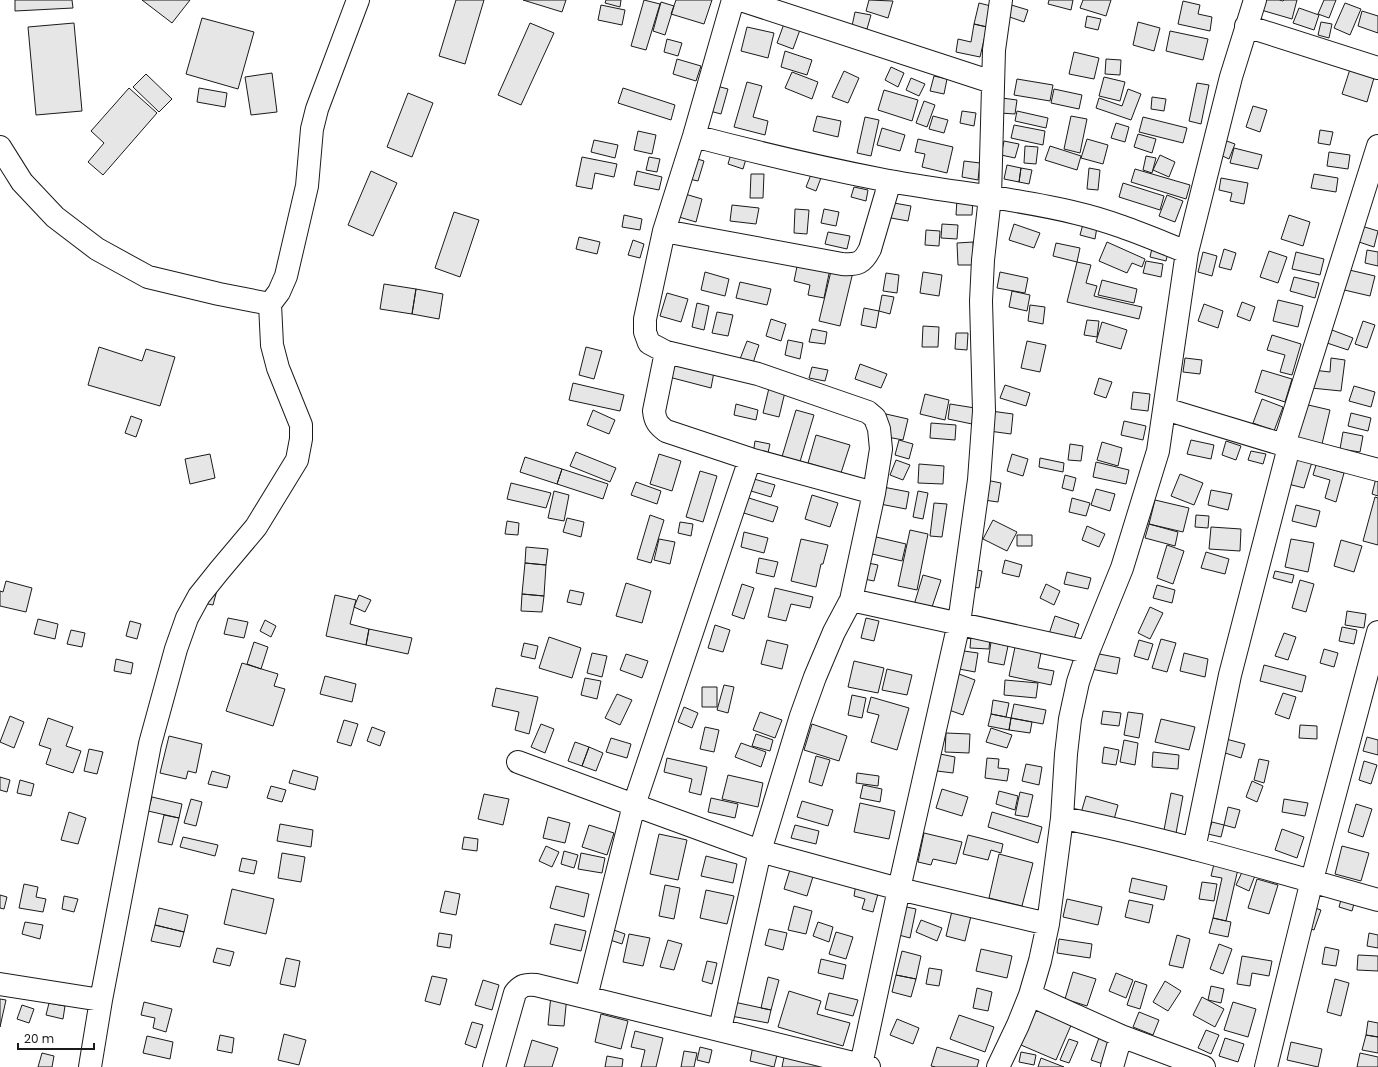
<svg xmlns="http://www.w3.org/2000/svg" width="1378" height="1067" font-family="Poppins,sans-serif">
<style>
.building{fill:#e6e6e6;stroke:#1a1a1a}
.lines{fill:none;stroke-linecap:round;stroke-linejoin:round}
.street-casing{stroke:#1a1a1a;stroke-width:24}
.street{stroke:#fff;stroke-width:22}
</style>
<rect width="100%" height="100%" fill="#fff"/>
<path class="building" d="M15 0H72L73 8 15 11Z
M142 0H190L172 23Z
M456 0H484L465 64 439 56Z
M523 0H566L562 12Z
M606 0H621L620 7 605 3Z
M644 0 660 4 646 50 631 46Z
M676 0H712L704 24 671 14Z
M869 0 893 1 888 18 866 11Z
M1049 0H1073L1071 10 1048 4Z
M1083 0H1111L1106 16 1080 8Z
M1264 0H1279L1283 1 1284 0H1297L1292 19 1261 10Z
M1324 0H1336L1329 18 1318 14Z
M1183 1 1200 5 1198 14 1212 17 1210 31 1178 24Z
M661 2 674 6 665 35 653 31Z
M979 3 991 6 987 27 974 24Z
M1345 3 1361 9 1350 35 1334 28Z
M1008 4 1028 10 1024 22 1004 15Z
M601 5 625 10 622 25 598 20Z
M1299 8 1319 15 1314 30 1293 23Z
M1362 11 1378 16V33L1358 26Z
M855 12 871 15 867 29 852 26Z
M1087 16 1101 19 1098 30 1085 27Z
M202 18 254 32 238 89 186 74Z
M785 21 801 27 793 49 777 43Z
M1138 22 1160 28 1154 51 1133 45Z
M1321 22 1332 24 1329 38 1318 35Z
M74 23 82 111 36 115 28 27Z
M530 23 554 33 521 105 498 95Z
M974 24 987 27 980 57 956 52 958 39 971 42Z
M747 27 774 33 768 58 741 51Z
M1170 31 1208 39 1203 60 1166 51Z
M667 39 682 43 678 56 664 52Z
M785 51 812 60 807 75 781 67Z
M1074 52 1099 58 1094 79 1069 74Z
M677 59 701 66 696 81 673 74Z
M1106 59 1121 60 1120 75 1105 74Z
M1352 63 1376 71 1367 102 1342 94Z
M891 67 904 73 898 87 885 80Z
M844 71 859 78 848 103 832 97Z
M792 72 818 82 812 99 785 88Z
M272 73 277 112 251 115 245 77Z
M146 74 172 99 159 112 133 87Z
M934 76 947 79 944 94 930 91Z
M1104 77 1125 82 1120 101 1099 96Z
M911 78 925 84 919 96 906 90Z
M1017 79 1053 85 1050 101 1014 95Z
M747 82 762 86 753 117 768 121 765 135 734 127Z
M1197 83 1209 85 1201 124 1189 121Z
M713 85 728 89 721 114 706 110Z
M129 88 157 113 103 175 88 162 104 143 91 131Z
M199 88 227 93 225 107 197 102Z
M623 88 675 105 671 120 618 103Z
M1054 89 1082 95 1079 109 1051 103Z
M1128 89 1141 94 1131 120 1096 108 1099 98 1122 106Z
M884 90 918 100 912 121 878 110Z
M408 93 433 103 412 157 387 147Z
M1152 97 1166 99 1164 111 1151 109Z
M1002 98 1017 100 1015 114 1000 113Z
M924 101 935 105 927 127 916 123Z
M1253 106 1267 110 1260 132 1246 127Z
M962 111 976 113 974 126 960 123Z
M1017 111 1048 118 1046 128 1015 121Z
M817 116 841 121 838 137 813 131Z
M933 116 948 120 944 133 929 129Z
M1071 116 1087 119 1080 153 1064 149Z
M865 117 879 120 871 156 857 153Z
M1143 117 1187 128 1183 143 1139 132Z
M1116 123 1129 127 1125 142 1111 138Z
M1014 125 1045 131 1043 145 1011 138Z
M882 128 905 135 900 151 877 145Z
M1320 130 1333 132 1330 145 1318 143Z
M638 131 656 135 652 154 634 150Z
M1138 134 1156 139 1152 153 1134 147Z
M918 139 953 147 947 173 922 167 925 154 915 152Z
M1087 139 1108 145 1103 164 1081 158Z
M1221 139 1235 144 1229 159 1216 153Z
M594 140 618 145 615 158 591 152Z
M1004 141 1019 144 1015 158 1001 155Z
M1025 146 1038 147 1036 164 1024 163Z
M1050 146 1081 156 1077 170 1045 160Z
M733 147 748 152 743 169 728 164Z
M1234 148 1262 155 1258 169 1230 163Z
M1329 152 1350 155 1348 169 1327 166Z
M1160 155 1175 162 1169 177 1153 170Z
M1146 156 1156 158 1152 173 1143 170Z
M582 157 617 164 614 177 595 173 592 189 576 186Z
M649 157 660 159 657 172 646 170Z
M691 157 704 161 698 181 685 178Z
M964 161 980 163 978 180 962 177Z
M1007 165 1021 168 1019 182 1004 179Z
M814 167 824 170 816 191 806 187Z
M1021 168 1032 170 1029 184 1019 182Z
M1089 168 1100 170 1098 190 1087 189Z
M1135 169 1190 185 1186 199 1131 182Z
M371 171 397 183 373 236 348 225Z
M637 171 662 177 659 190 634 185Z
M751 174H764L763 198H750Z
M1314 174 1338 178 1336 192 1311 188Z
M1221 178 1248 183 1244 204 1230 201 1232 193 1219 190Z
M1123 183 1164 196 1160 210 1119 197Z
M854 187 868 190 866 201 851 197Z
M685 194 702 199 696 222 679 217Z
M1167 195 1183 201 1175 222 1159 216Z
M957 199 973 200 972 215H956Z
M894 203 911 206 908 221 891 218Z
M732 205 759 208 756 224 730 221Z
M795 209 809 210 807 234 794 233Z
M824 209 839 212 836 226 821 223Z
M454 212 479 220 460 277 435 268Z
M624 215 642 219 640 230 622 227Z
M1289 215 1310 222 1303 246 1281 239Z
M942 224 958 225 957 239 941 238Z
M1014 224 1040 233 1034 248 1009 240Z
M1083 224 1097 227 1095 239 1080 235Z
M1358 225 1378 231 1374 247 1353 240Z
M926 230 940 231 939 246 925 245Z
M828 232 850 236 847 249 825 244Z
M579 237 600 242 597 254 576 249Z
M633 240 644 244 640 258 628 255Z
M973 242 974 265H958L957 243Z
M1107 242 1145 259 1142 267 1132 263 1127 273 1099 261Z
M1056 243 1080 248 1077 262 1053 256Z
M1153 244 1169 248 1166 261 1150 257Z
M1224 249 1236 253 1231 270 1219 267Z
M1367 250 1378 252V266L1365 263Z
M1269 251 1287 257 1278 283 1260 277Z
M1203 252 1217 256 1212 276 1198 272Z
M1296 252 1324 259 1320 275 1292 269Z
M799 257 831 264 824 298 808 295 810 285 794 281Z
M1146 261 1163 264 1161 277 1143 273Z
M1077 262 1091 265 1086 283 1097 286 1094 296 1142 307 1139 319 1067 302Z
M832 267 853 272 840 326 819 321Z
M1345 269 1375 276 1370 296 1340 289Z
M705 272 729 279 725 296 701 290Z
M923 272 942 275 939 296 920 293Z
M1000 272 1028 278 1025 293 997 288Z
M886 273 899 275 897 293 883 291Z
M1294 277 1319 283 1315 298 1290 291Z
M1102 280 1137 289 1134 303 1098 295Z
M740 282 771 289 767 305 736 298Z
M384 284 416 289 412 314 380 309Z
M416 289 443 294 439 319 412 314Z
M1012 291 1030 295 1027 311 1009 307Z
M667 293 688 299 681 322 660 316Z
M882 295 894 297 890 314 879 311Z
M1278 300 1303 306 1298 327 1273 321Z
M1242 302 1255 307 1250 321 1237 316Z
M697 303 709 306 704 330 692 327Z
M1204 304 1223 311 1218 328 1198 321Z
M1030 305 1045 307 1043 324 1028 321Z
M864 308 879 311 876 328 861 325Z
M717 312 733 315 728 336 712 333Z
M771 319 786 324 781 341 766 336Z
M1087 320 1099 321 1097 337 1084 335Z
M1363 321 1375 325 1367 348 1355 344Z
M1102 322 1127 330 1121 349 1096 342Z
M923 326 939 327 938 347H922Z
M812 329 827 332 825 344 809 342Z
M1332 330 1353 338 1348 350 1327 343Z
M956 333H968L967 350 955 349Z
M1272 335 1301 344 1292 375 1280 372 1285 355 1267 350Z
M788 340 803 343 800 359 785 355Z
M747 341 759 345 753 363 740 359Z
M1027 341 1046 345 1040 372 1021 368Z
M99 347 142 361 146 349 175 357 160 406 88 385Z
M586 347 602 351 594 379 579 375Z
M1185 358 1202 360 1200 374 1183 372Z
M1331 358 1345 360 1341 391 1311 388 1313 370 1330 372Z
M669 361 714 372 711 388 665 376Z
M860 364 887 374 881 388 855 379Z
M812 367 828 370 825 381 809 378Z
M1262 370 1292 379 1285 402 1255 392Z
M1099 378 1112 382 1106 398 1094 394Z
M573 383 624 395 620 411 569 400Z
M1005 385 1030 393 1026 406 1000 398Z
M1354 386 1375 392 1371 407 1349 401Z
M769 388 785 392 779 417 763 413Z
M1133 392 1150 394 1148 411 1131 409Z
M925 394 949 400 945 420 920 414Z
M1262 399 1283 407 1274 431 1253 423Z
M736 404 758 410 756 420 734 415Z
M950 404 975 408 972 424 948 419Z
M1304 404 1330 410 1322 444 1297 438Z
M593 410 615 420 609 434 587 425Z
M796 410 814 415 799 465 781 460Z
M991 411 1013 414 1011 434 989 431Z
M1351 413 1371 418 1368 431 1348 426Z
M886 414 908 419 903 440 882 436Z
M131 416 142 420 136 437 125 433Z
M1124 421 1146 426 1143 440 1121 435Z
M931 423 956 425 955 440 930 438Z
M1343 432 1363 436 1360 452 1340 449Z
M816 435 850 445 841 473 808 463Z
M899 440 913 444 909 459 895 455Z
M1191 440 1214 445 1211 459 1187 454Z
M755 441 770 444 767 457 753 454Z
M1226 441 1241 446 1236 460 1222 455Z
M1102 442 1122 448 1118 466 1097 460Z
M1070 444 1083 446 1081 461 1068 460Z
M1251 451 1266 454 1263 464 1248 460Z
M576 452 616 468 610 482 570 466Z
M210 454 215 478 190 484 185 459Z
M659 454 681 461 672 491 650 484Z
M1012 454 1028 459 1023 476 1007 471Z
M1292 456 1312 462 1304 488 1284 483Z
M525 457 562 469 557 484 520 472Z
M1040 458 1064 463 1063 472 1039 467Z
M896 460 910 465 903 480 890 475Z
M1096 462 1129 470 1126 484 1093 477Z
M919 464 944 466 943 484 918 483Z
M1316 465 1344 473 1336 502 1325 498 1330 480 1313 475Z
M562 469 608 484 603 499 557 484Z
M700 471 717 476 703 522 686 517Z
M1180 474 1203 483 1194 505 1171 496Z
M1065 475 1076 478 1073 491 1062 488Z
M1376 478 1378 479V496L1372 494Z
M754 479 775 485 771 497 751 491Z
M981 479 1001 483 998 502 977 499Z
M636 482 661 491 657 504 631 495Z
M511 483 551 493 546 508 507 499Z
M883 487 909 492 906 509 880 504Z
M1096 489 1115 494 1110 511 1091 505Z
M1211 490 1232 494 1228 510 1208 505Z
M554 491 569 495 564 521 548 518Z
M918 491 928 493 923 519 913 517Z
M739 495 778 507 773 522 734 510Z
M812 495 838 503 830 527 805 519Z
M1375 497 1378 498V545L1363 541Z
M1072 498 1090 503 1086 516 1069 512Z
M1155 500 1189 508 1183 532 1149 524Z
M934 503 947 504 942 537 930 536Z
M1296 505 1320 511 1316 527 1292 521Z
M650 515 664 520 651 563 637 559Z
M1196 515 1209 516 1208 528 1195 527Z
M567 518 584 522 581 537 563 532Z
M993 520 1017 532 1007 551 983 539Z
M507 521 519 523 518 535 505 534Z
M680 522 693 524 691 536 678 533Z
M1149 524 1178 532 1175 546 1145 538Z
M1087 526 1105 534 1099 547 1082 540Z
M1211 527 1241 529 1240 551 1209 549Z
M910 530 928 534 917 590 898 586Z
M744 532 768 538 764 553 741 547Z
M1017 535H1032V546H1017Z
M872 536 906 544 902 561 868 553Z
M659 539 675 542 670 564 654 560Z
M801 539 828 545 823 564H821L816 587 791 581Z
M1291 539 1314 543 1308 572 1285 567Z
M1341 540 1362 546 1354 572 1334 566Z
M1167 545 1184 551 1173 584 1157 578Z
M526 547 548 549 546 565 525 563Z
M1206 552 1229 559 1225 574 1201 568Z
M759 558 778 562 774 577 756 573Z
M1005 560 1022 565 1019 577 1002 573Z
M863 562 878 565 874 581 859 578Z
M525 563 546 565 544 596 522 594Z
M972 569 982 571 979 588 968 586Z
M1275 571 1294 575 1292 583 1273 578Z
M1067 572 1091 578 1088 589 1064 584Z
M923 575 941 580 931 610 914 605Z
M1300 580 1314 584 1306 612 1292 608Z
M6 581 32 588 26 612 0 606V591L3 592Z
M626 583 651 591 642 623 616 616Z
M742 584 754 588 744 619 732 615Z
M1046 584 1060 591 1054 605 1040 598Z
M1157 585 1175 590 1172 603 1153 598Z
M775 588 813 597 810 608 791 604 786 621 768 617Z
M217 590 213 605 203 603Z
M570 590 584 593 581 605 567 602Z
M522 594 544 596 542 612 521 611Z
M335 595 356 600 350 624 369 629 366 645 326 636Z
M359 595 371 600 365 612 354 607Z
M1150 607 1163 613 1150 639 1138 633Z
M1347 611 1366 614 1364 628 1345 625Z
M1055 616 1079 624 1073 642 1049 634Z
M228 618 248 622 244 638 224 634Z
M866 618 879 621 874 641 861 638Z
M38 619 58 624 55 639 34 634Z
M265 620 276 626 271 637 260 631Z
M130 621 141 624 137 639 126 636Z
M715 625 730 630 723 652 708 648Z
M1342 627 1357 630 1354 644 1339 641Z
M369 629 412 638 408 654 366 645Z
M71 630 85 633 82 647 67 644Z
M1284 633 1296 637 1288 660 1275 656Z
M971 636 990 637 989 649 970 648Z
M549 637 581 648 572 678 539 668Z
M1161 639 1176 643 1167 672 1152 668Z
M767 640 788 645 782 669 761 664Z
M1139 640 1153 644 1148 660 1134 656Z
M254 642 268 647 261 669 247 664Z
M991 642 1008 646 1004 665 988 662Z
M524 643 538 646 535 659 521 656Z
M1015 647 1041 653 1038 668 1054 671 1051 685 1009 676Z
M1324 649 1338 653 1334 667 1320 663Z
M957 650 978 653 975 672 954 668Z
M592 653 607 656 602 677 587 673Z
M1094 653 1120 658 1117 674 1091 669Z
M1184 653 1208 659 1205 677 1180 671Z
M626 654 648 661 642 678 620 670Z
M116 659 133 663 131 674 114 671Z
M854 661 884 668 878 693 848 687Z
M242 663 278 674 274 686 285 689 273 726 226 711Z
M1264 665 1306 676 1302 692 1260 681Z
M887 669 912 675 907 695 882 690Z
M959 674 975 680 963 715 946 709Z
M325 676 356 684 352 702 320 694Z
M585 678 601 681 597 699 581 695Z
M1005 680 1038 683 1036 698 1004 695Z
M724 685 734 687 728 713 717 710Z
M702 687H717V707H702Z
M496 688 538 697 529 734 515 730 519 712 492 706Z
M1283 693 1296 697 1289 719 1275 714Z
M617 694 632 700 620 725 605 718Z
M852 695 866 698 862 718 848 715Z
M871 697 909 708 897 750 871 742 879 715 867 712Z
M993 700 1009 703 1006 717 991 714Z
M1014 704 1046 710 1043 724 1011 718Z
M684 707 698 713 692 728 678 722Z
M1103 711 1121 713 1119 726 1101 724Z
M760 712 782 720 775 738 753 730Z
M1128 712 1143 714 1139 738 1124 735Z
M991 714 1011 718 1009 730 988 726Z
M10 716 24 722 14 748 0 742Z
M48 718 73 727 66 746 81 751 73 773 46 764 51 749 39 745Z
M1011 718 1032 722 1030 733 1009 730Z
M1161 719 1195 727 1189 750 1155 742Z
M344 720 358 724 351 746 337 742Z
M541 724 554 729 545 753 531 747Z
M812 724 847 736 839 761 804 750Z
M1300 725 1317 726V739L1299 738Z
M372 727 385 732 380 746 367 741Z
M705 727 719 730 714 752 700 749Z
M991 728 1012 735 1007 748 986 742Z
M946 733 970 734 969 753 945 752Z
M756 734 773 740 770 751 752 746Z
M169 736 202 744 196 773 188 771 186 779 160 773Z
M1367 737 1378 740V755L1363 751Z
M611 738 631 744 627 758 606 752Z
M1226 739 1245 744 1241 758 1222 752Z
M1124 740 1138 743 1135 765 1120 762Z
M575 742 589 747 582 766 568 761Z
M741 743 766 752 761 767 735 757Z
M589 747 603 753 596 771 582 766Z
M1104 747 1119 750 1116 765 1102 763Z
M89 749 103 752 97 774 84 771Z
M1153 752 1179 755 1178 769 1152 767Z
M940 754 955 757 953 773 937 771Z
M816 756 830 760 822 786 809 782Z
M667 758 707 767 701 795 689 792 692 779 664 772Z
M987 758 999 759 998 768 1009 769 1007 781 985 778Z
M1259 759 1269 761 1264 783 1254 780Z
M1364 761 1377 765 1371 784 1359 780Z
M1026 764 1042 767 1039 785 1022 781Z
M293 770 318 777 315 790 289 783Z
M212 771 230 776 227 788 208 784Z
M857 773 879 776 878 786 856 783Z
M728 775 763 783 758 807 722 799Z
M0 777 10 780 7 792 0 790Z
M20 780 34 784 31 796 17 793Z
M1252 781 1263 786 1257 802 1246 797Z
M863 785 882 789 880 802 860 798Z
M271 786 286 790 282 802 267 798Z
M942 789 968 797 962 816 936 808Z
M999 791 1018 796 1015 810 996 804Z
M1020 792 1033 795 1028 817 1015 815Z
M1171 793 1183 796 1176 833 1164 830Z
M484 794 509 799 503 825 478 819Z
M1086 796 1118 805 1113 823 1081 813Z
M152 797 182 804 179 818 148 811Z
M711 798 738 804 735 818 708 812Z
M191 799 202 802 196 826 184 823Z
M1284 799 1308 803 1305 816 1282 812Z
M802 801 833 810 828 826 797 817Z
M860 803 895 811 889 839 854 832Z
M1356 804 1372 809 1363 837 1348 832Z
M1228 807 1240 810 1235 828 1224 825Z
M69 812 86 818 78 844 61 840Z
M992 812 1042 827 1038 843 988 827Z
M164 815 179 818 172 845 158 842Z
M548 817 570 823 565 843 543 838Z
M1212 822 1224 825 1221 837 1208 834Z
M280 824 313 830 311 847 277 841Z
M589 825 614 833 607 855 582 847Z
M795 825 819 831 816 844 791 838Z
M1282 829 1304 837 1297 858 1275 850Z
M924 833 962 842 956 864 933 859 931 865 918 862Z
M659 834 687 840 678 880 650 874Z
M968 835 1003 844 1001 853 991 850 988 860 963 854Z
M183 837 218 845 215 856 180 847Z
M464 837 478 839 477 851 462 849Z
M546 846 559 852 552 867 539 861Z
M1342 846 1369 853 1361 881 1335 874Z
M564 851 578 855 574 868 561 864Z
M282 853 305 857 301 882 278 878Z
M581 853 605 858 602 873 578 869Z
M999 854 1033 863 1022 906 989 898Z
M706 856 737 864 733 883 701 876Z
M242 858 257 861 254 874 239 871Z
M792 863 815 870 807 896 784 889Z
M1214 864 1238 869 1226 921 1213 918 1222 878 1211 876Z
M1244 868 1256 873 1249 891 1236 885Z
M1132 878 1167 886 1164 900 1129 892Z
M1257 879 1278 885 1269 914 1248 908Z
M1202 882 1217 884 1214 901 1199 899Z
M24 884 38 887 36 897 46 899 43 912 19 908Z
M856 884 879 890 873 912 862 909 865 899 854 896Z
M665 885 680 888 674 919 659 916Z
M556 886 589 894 584 917 550 908Z
M232 889 274 899 266 934 224 924Z
M706 890 734 896 727 924 700 918Z
M445 891 460 894 456 915 440 912Z
M0 895 7 897 4 909 0 908Z
M64 896 78 899 74 912 62 909Z
M1342 896 1355 900 1352 911 1339 907Z
M1067 899 1102 907 1098 925 1063 917Z
M1129 900 1153 905 1149 923 1125 917Z
M794 906 812 911 806 934 788 930Z
M902 906 916 909 910 938 895 934Z
M1309 906 1321 910 1314 930 1302 926Z
M159 908 188 915 184 932 155 925Z
M952 911 971 916 965 941 946 936Z
M1213 918 1231 922 1228 937 1209 933Z
M921 920 942 928 937 941 916 932Z
M25 922 43 925 40 939 22 934Z
M818 922 833 927 829 942 813 936Z
M555 924 586 931 581 951 550 944Z
M155 925 184 932 180 947 151 941Z
M611 929 625 934 622 944 607 939Z
M769 929 787 933 783 950 765 945Z
M836 932 853 937 846 959 829 954Z
M439 933 452 935 450 948 437 946Z
M1369 933 1378 935V948L1367 946Z
M629 934 650 938 643 966 623 962Z
M1177 935 1190 939 1183 968 1169 965Z
M1059 939 1092 944 1090 958 1057 953Z
M668 940 682 944 674 970 660 967Z
M1219 944 1232 949 1223 974 1210 969Z
M1325 947 1339 950 1336 966 1322 964Z
M217 948 234 952 230 966 213 962Z
M981 949 1012 956 1007 978 976 971Z
M902 951 921 956 916 979 896 975Z
M1358 955 1378 956V971L1357 970Z
M1242 956 1272 961 1269 976 1252 973 1250 986 1237 984Z
M286 958 300 961 295 987 280 984Z
M821 959 846 965 843 979 818 973Z
M707 961 717 963 712 984 702 981Z
M929 968 942 970 939 986 926 984Z
M1073 972 1096 979 1087 1006 1065 999Z
M1116 973 1133 980 1126 998 1109 991Z
M896 975 916 979 911 997 892 992Z
M432 976 447 979 440 1005 425 1001Z
M768 977 779 980 771 1010 761 1008Z
M1335 979 1349 983 1341 1016 1327 1012Z
M483 980 499 985 492 1010 475 1005Z
M1135 981 1147 985 1140 1009 1127 1005Z
M1165 981 1181 991 1168 1011 1153 1002Z
M1211 986 1224 989 1221 1003 1208 1000Z
M977 988 992 992 988 1011 973 1008Z
M789 991 821 1001 817 1014 850 1023 843 1046 778 1027Z
M829 993 858 1000 853 1016 825 1009Z
M551 995 567 996 564 1026 548 1025Z
M1202 997 1224 1009 1215 1027 1193 1015Z
M0 999 6 1000 0 1027Z
M144 1002 172 1009 166 1032 153 1028 155 1018 141 1015Z
M734 1002 771 1010 768 1023 731 1016Z
M1233 1002 1256 1009 1248 1037 1224 1030Z
M49 1003 65 1006 63 1019 46 1015Z
M22 1005 34 1009 29 1023 17 1019Z
M1037 1008 1072 1023 1056 1060 1021 1045Z
M1139 1012 1159 1020 1153 1035 1133 1027Z
M601 1014 628 1021 621 1049 595 1042Z
M959 1015 994 1027 985 1052 950 1039Z
M897 1019 919 1028 913 1044 890 1035Z
M1368 1021 1378 1023V1037L1366 1035Z
M472 1022 483 1025 476 1048 465 1044Z
M1206 1030 1219 1035 1211 1054 1198 1048Z
M635 1031 663 1038 656 1067H641L645 1050 631 1047Z
M284 1034 306 1040 299 1065 278 1060Z
M220 1035 234 1038 232 1053 217 1050Z
M1100 1035 1112 1039 1103 1064 1091 1060Z
M1366 1035 1378 1037V1053L1362 1050Z
M147 1036 173 1042 170 1059 143 1053Z
M1225 1038 1244 1044 1238 1062 1219 1056Z
M1069 1039 1078 1042 1069 1063 1060 1060Z
M532 1040 558 1048 552 1067H524Z
M1291 1042 1322 1049 1318 1067 1287 1060Z
M753 1046 778 1051 774 1067 750 1061Z
M700 1047 712 1050 709 1063 697 1060Z
M937 1047 979 1060 977 1067H936L931 1066Z
M684 1051 697 1053 694 1067H681Z
M785 1052 833 1067H782Z
M1021 1052 1036 1055 1034 1065 1019 1062Z
M42 1053 54 1056 52 1067H38Z
M1360 1053 1378 1057V1067H1357Z
M607 1056 623 1059 622 1067H605Z
M1041 1058 1064 1067H1038Z"/>
<g class="lines">
<g class="street-casing">
<path id="street" d="M741 0 992 82
M1246 26 1378 68
M694 136C755 152 817 167 879 179 945 192 1012 197 1076 213 1115 222 1151 238 1187 252
M0 147 22 182 55 217 97 249 148 277 219 294 270 304 279 292 286 276 307 186 312 129 317 109 358 0
M664 231 842 264C858 265 863 263 870 249L890 181
M666 352 654 411C655 421 658 425 666 431L750 459 874 493
M1165 409 1284 445 1378 470
M1284 445 1378 146
M851 600 1088 652
M518 762 634 805 750 459
M1062 818C1112 827 1161 840 1210 853 1266 868 1322 884 1378 900
M1194 849 1230 675 1289 447
M0 984 101 1000
M1030 995 1121 1036 1204 1067
M586 997 634 805 760 851 899 889 1048 924
M720 1029 760 851 801 716 815 677 834 632 851 600 874 493 881 449 879 429 875 418 868 412 758 374 666 352 649 343 645 332V319L664 231 694 136 733 0
M861 1065 899 889 959 623 979 480 984 411 981 301 983 260 990 197 994 50 1001 0
M90 1067 101 1000 150 744 176 649 187 618 199 596 219 571 256 527 297 460 301 439V425L278 368 272 345 270 304
M494 1067 515 993C521 985 526 984 536 985L869 1067
M998 1067 1018 1025 1030 995 1040 961 1048 924 1062 818 1066 754 1070 719 1078 682 1088 652 1122 568 1158 451 1187 252 1231 77 1255 0
M1112 1067 1121 1036
M1266 1067 1312 880 1378 632"/>
</g>
<use href="#street" class="street"/>
</g>
<path d="M18 1043v6h76v-6" fill="none" stroke="#1a1a1a" stroke-width="2"/>
<text x="24" y="1043" font-size="12" fill="#1a1a1a" stroke="#ffffff" stroke-width="3" paint-order="stroke">20 m</text>
</svg>
